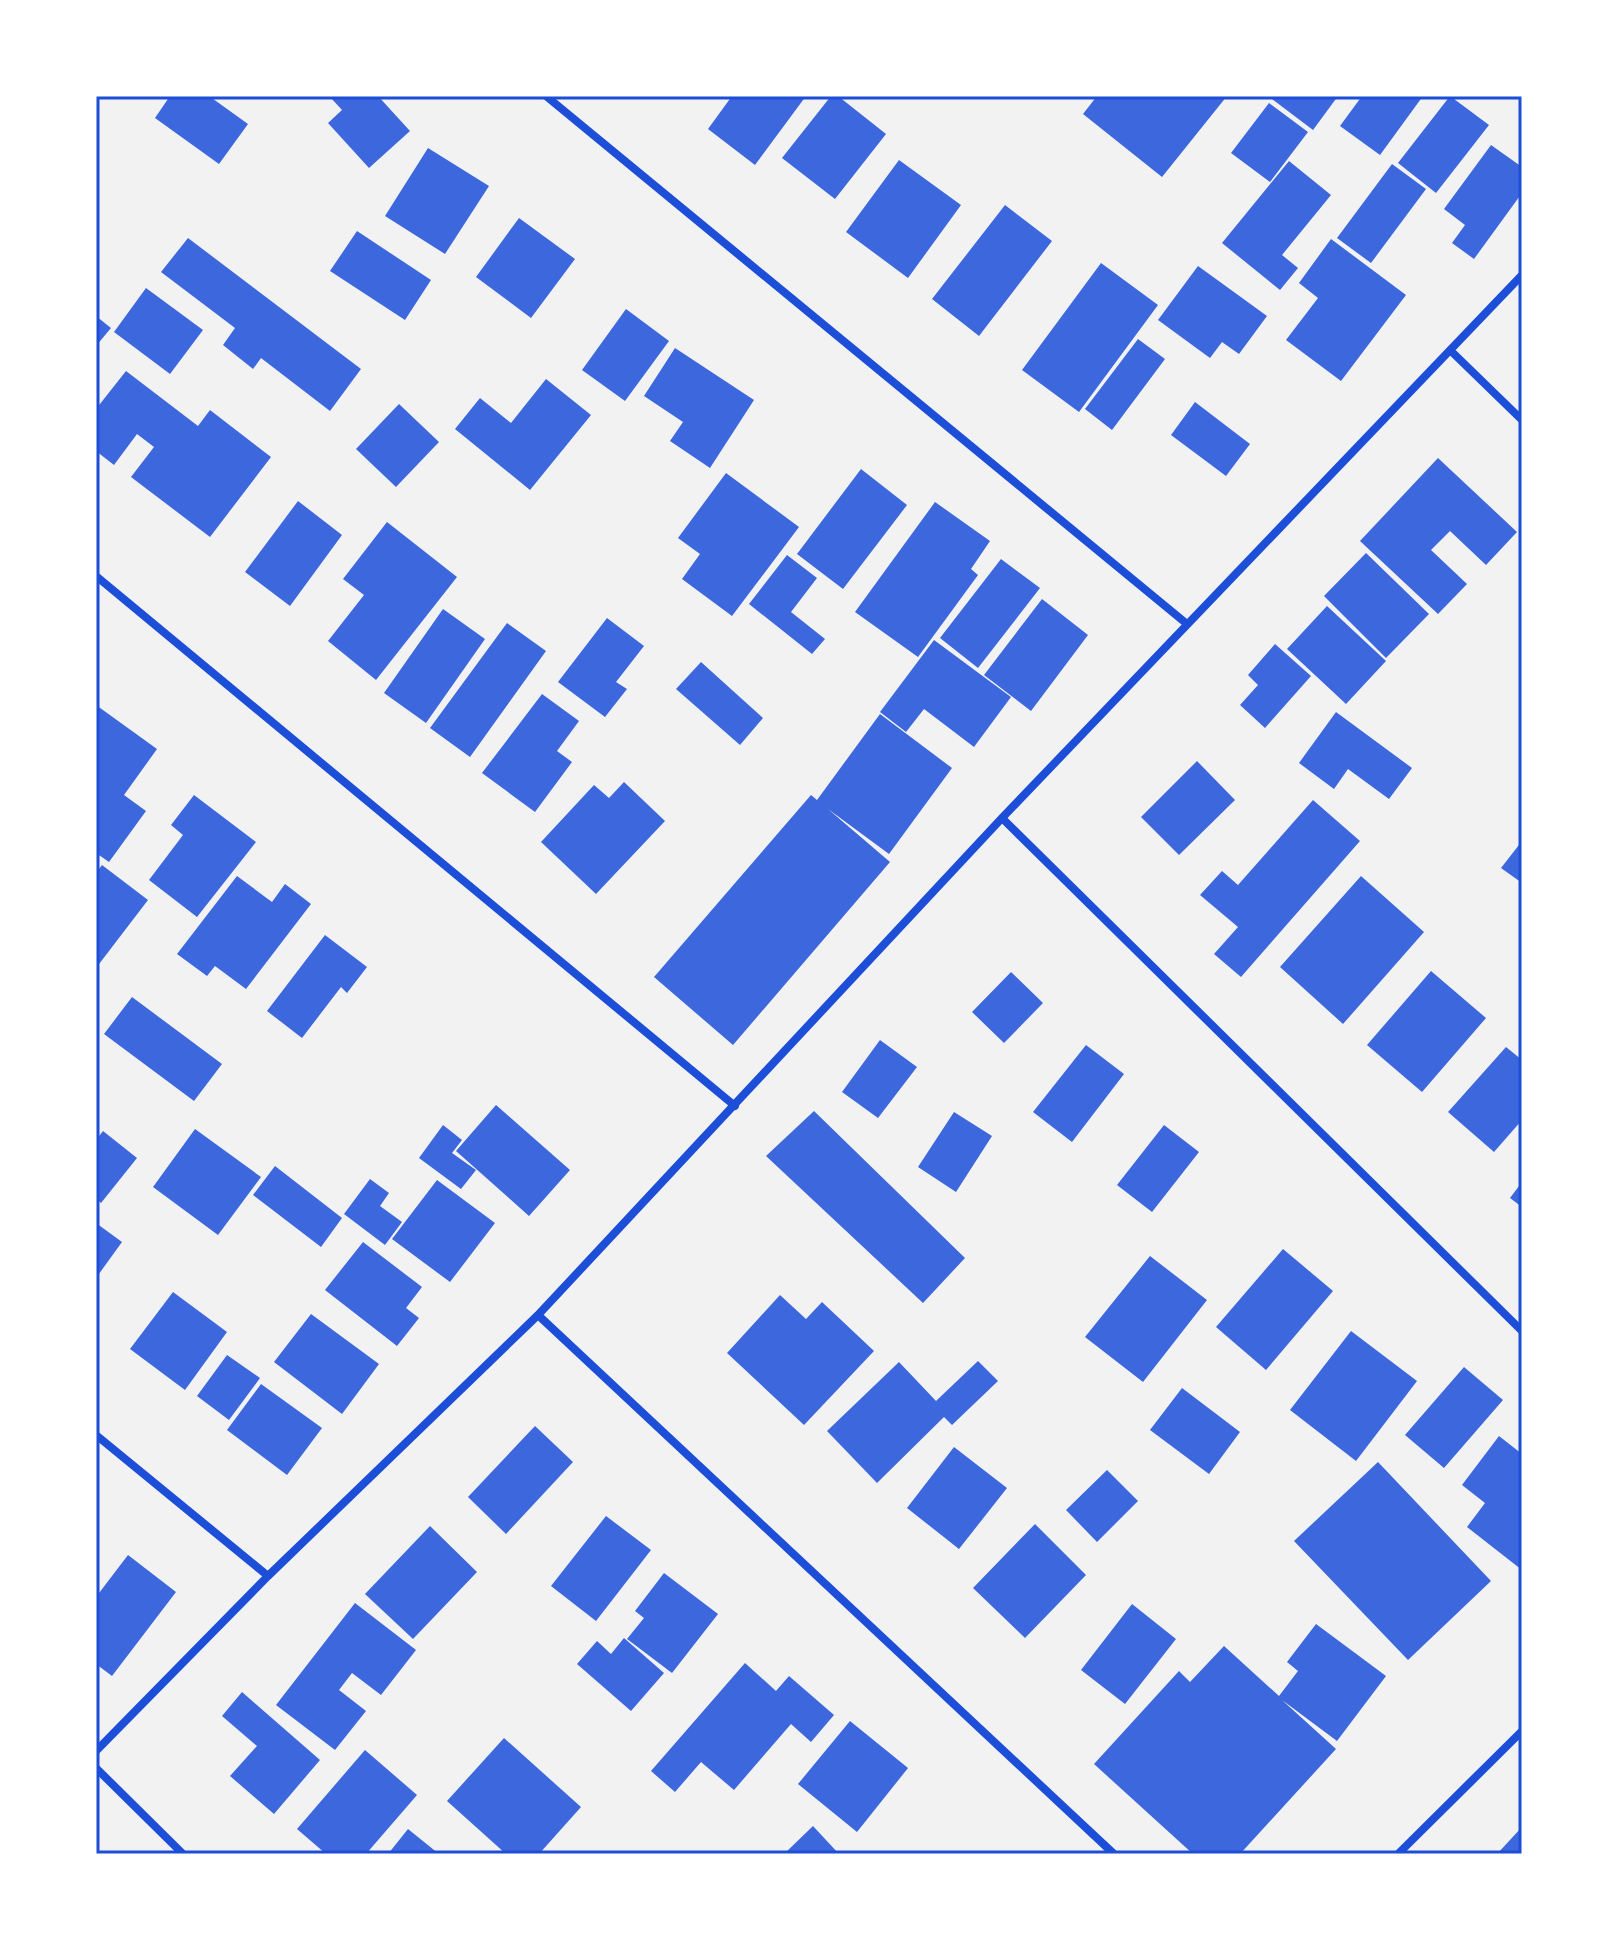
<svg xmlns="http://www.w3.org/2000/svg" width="1618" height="1950" font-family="'Space Grotesk',sans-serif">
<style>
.building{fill:#3d67dc}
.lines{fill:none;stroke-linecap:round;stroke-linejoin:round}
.minor{stroke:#1d4ed8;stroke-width:8}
.neatline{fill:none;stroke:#1d4ed8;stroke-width:3}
</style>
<rect width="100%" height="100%" fill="#f2f2f2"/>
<path class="building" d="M170 96H209L248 124 219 164 155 118Z
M334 96H378L410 131 369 168 328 123 342 110 331 98Z
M732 96H806L755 165 708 129Z
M831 96H838L886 134 835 199 782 158Z
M1097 96H1227L1162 177 1083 114Z
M1268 96H1338L1313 130Z
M1362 96H1423L1380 155 1340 126Z
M1450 96 1489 125 1436 193 1398 163Z
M1269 103 1308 132 1270 182 1231 153Z
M1491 145 1522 167V193L1474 259 1452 243 1465 225 1444 209Z
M428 148 489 186 445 254 385 216Z
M899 160 961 205 908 278 846 232Z
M1289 161 1331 195 1282 255 1298 268 1280 290 1222 243Z
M1392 164 1426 189 1371 263 1337 238Z
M1005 205 1052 241 979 336 932 299Z
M519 218 575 259 531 318 476 277Z
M357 231 431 280 405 320 330 271Z
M188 238 361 369 330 411 261 358 253 369 223 345 235 328 161 272Z
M1331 239 1406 295 1341 381 1286 340 1318 298 1299 283Z
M1101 263 1158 305 1079 412 1022 370Z
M1198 266 1267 316 1239 354 1222 342 1210 358 1158 320Z
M146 288 203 330 170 374 114 332Z
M626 309 669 341 625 401 582 370Z
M96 316 111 328 96 346Z
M1138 339 1165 359 1112 430 1085 409Z
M675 348 754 400 710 468 670 441 683 422 644 396Z
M126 371 198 426 210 410 271 457 210 537 131 477 154 447 137 434 114 465 96 451V409Z
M546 379 591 415 530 490 455 429 480 398 511 423Z
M1195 402 1250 444 1226 476 1171 435Z
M399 404 439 442 396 487 356 449Z
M1438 458 1517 532 1486 565 1450 531 1431 550 1467 584 1438 614 1360 541Z
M861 469 907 505 843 589 797 554Z
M726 473 799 527 732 616 682 579 700 554 678 538Z
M298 501 342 535 290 606 245 572Z
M935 502 990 541 971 569 978 575 918 657 855 612Z
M387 522 457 577 376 680 328 641 364 595 343 579Z
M1366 553 1429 614 1386 658 1324 596Z
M787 555 817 578 791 612 825 639 812 654 749 604Z
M1001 559 1040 588 978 668 940 638Z
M1042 599 1088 635 1031 711 984 675Z
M1327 606 1386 661 1346 704 1287 649Z
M443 609 485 639 426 723 384 693Z
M607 618 644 646 616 682 627 689 605 717 558 682Z
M507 623 546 651 470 757 430 728Z
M934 640 1011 697 974 747 924 709 906 732 880 712Z
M1275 644 1311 676 1265 728 1240 705 1258 685 1248 675Z
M701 662 763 718 740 745 676 689Z
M542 694 579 721 557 751 572 762 535 812 482 773Z
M96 705 157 749 124 795 146 811 109 862 96 853Z
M1336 712 1412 768 1389 799 1348 769 1334 789 1299 763Z
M880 714 952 768 889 854 828 809 890 862 733 1045 654 977 811 795 817 800Z
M1197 761 1235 800 1179 855 1141 817Z
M624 782 665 821 596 894 541 842 594 785 609 798Z
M194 795 256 842 197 917 149 880 183 835 171 825Z
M1313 800 1360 841 1241 977 1214 954 1238 927 1200 895 1222 871 1238 885Z
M1522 841V883L1501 868Z
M102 865 148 900 96 968V873Z
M237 876 272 902 285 884 311 904 246 989 215 966 207 976 177 954Z
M1361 876 1424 932 1343 1024 1280 967Z
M325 935 367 967 347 993 341 987 302 1038 267 1011Z
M1431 971 1486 1018 1422 1092 1367 1045Z
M1011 972 1043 1003 1004 1043 972 1012Z
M132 997 222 1064 194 1101 104 1034Z
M880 1040 917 1067 878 1118 842 1092Z
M1086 1045 1124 1074 1072 1142 1033 1112Z
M1506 1047 1522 1060V1120L1494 1152 1448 1112Z
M496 1105 570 1170 529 1216 456 1151Z
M814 1111 965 1258 923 1303 766 1156Z
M954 1112 992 1136 956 1192 918 1167Z
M443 1125 462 1140 452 1153 476 1170 461 1189 419 1158Z
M1164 1125 1199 1152 1152 1212 1117 1185Z
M195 1129 261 1177 218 1235 153 1187Z
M103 1131 137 1158 101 1203 96 1199V1140Z
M275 1166 342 1218 321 1247 253 1195Z
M370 1179 389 1193 380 1206 402 1222 385 1245 344 1214Z
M437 1180 495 1223 450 1282 392 1239Z
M1522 1182V1207L1510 1198Z
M96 1223 122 1242 96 1278Z
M363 1242 422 1287 406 1308 419 1318 397 1346 325 1290Z
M1283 1249 1333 1291 1266 1370 1216 1327Z
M1150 1256 1207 1300 1143 1382 1085 1337Z
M173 1292 227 1332 185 1390 130 1349Z
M780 1295 806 1319 822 1302 874 1351 804 1425 727 1353Z
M311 1314 379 1364 342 1414 274 1362Z
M1351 1331 1417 1381 1356 1461 1290 1410Z
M227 1355 260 1378 229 1420 197 1396Z
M978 1361 998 1381 952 1425 944 1417 877 1483 827 1431 899 1362 936 1401Z
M1464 1367 1503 1400 1444 1468 1405 1435Z
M261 1384 322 1428 287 1475 227 1430Z
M1182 1388 1240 1432 1209 1474 1150 1430Z
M535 1426 573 1462 506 1534 468 1497Z
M1499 1436 1522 1454V1570L1467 1527 1485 1503 1462 1485Z
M954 1447 1007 1488 959 1549 907 1508Z
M1378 1462 1491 1581 1408 1660 1294 1541Z
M1107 1470 1138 1501 1097 1542 1066 1510Z
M606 1516 651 1550 596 1621 551 1586Z
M1035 1524 1086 1575 1025 1638 973 1588Z
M430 1526 477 1572 413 1639 365 1594Z
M128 1555 176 1592 112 1676 96 1664V1597Z
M664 1573 718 1614 672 1673 627 1639 644 1618 635 1611Z
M355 1603 416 1650 381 1695 352 1673 339 1690 366 1711 335 1750 276 1705Z
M1132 1604 1176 1639 1125 1704 1081 1670Z
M1316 1624 1386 1676 1337 1741 1282 1700 1336 1749 1240 1854H1193L1094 1764 1179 1671 1190 1682 1224 1646 1279 1696 1298 1671 1287 1662Z
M624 1638 664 1673 631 1711 577 1664 597 1641 611 1654Z
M745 1663 776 1691 789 1676 834 1715 811 1742 791 1724 734 1790 701 1762 675 1792 651 1771Z
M242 1692 320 1760 274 1814 230 1776 257 1746 222 1716Z
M850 1721 908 1768 857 1832 798 1784Z
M504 1738 581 1807 539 1854H506L447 1801Z
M365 1750 417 1795 366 1854H326L297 1829Z
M813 1826 839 1854H784Z
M1522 1827V1854H1497Z
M408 1829 439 1854H388Z"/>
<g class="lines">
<path class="minor" d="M546 96 1187 624
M1451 351 1522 420
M96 576 735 1106
M1002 818 1522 1331
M538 1315 1114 1854
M96 1435 268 1576
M96 1751 268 1576 538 1315 1002 818 1522 275
M96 1768 183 1854
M1398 1854 1522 1731"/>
</g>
<rect width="1618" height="1950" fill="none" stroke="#ffffff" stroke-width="196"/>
<rect x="98" y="98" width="1422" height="1754" class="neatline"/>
</svg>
